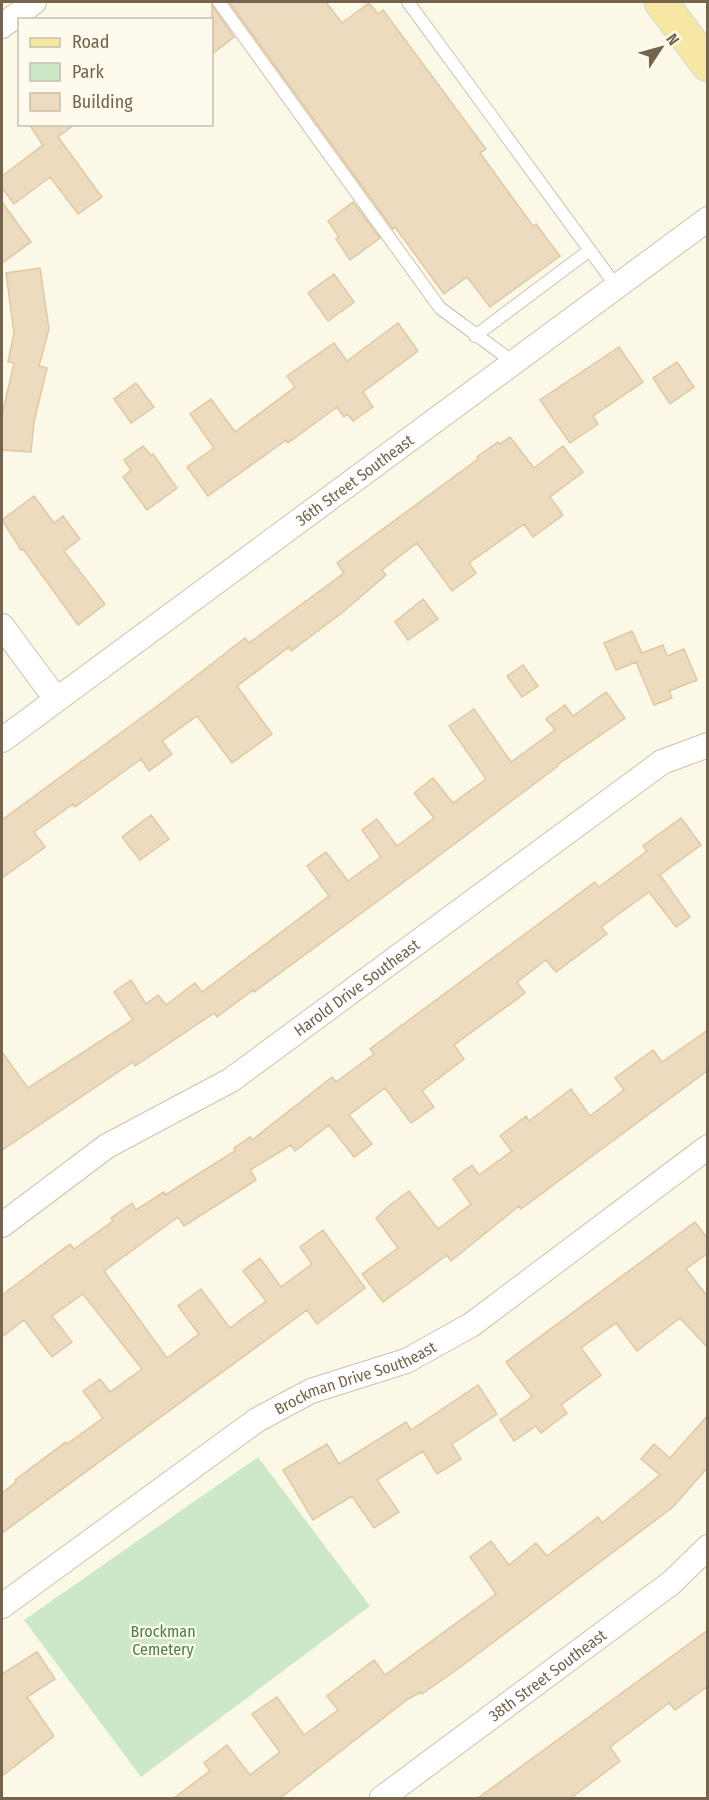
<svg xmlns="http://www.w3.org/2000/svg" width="709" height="1800" font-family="'Fira Sans Condensed',sans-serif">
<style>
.green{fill:#cde8c6}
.building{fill:#eddbbf;stroke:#e1c7a2;stroke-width:1.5}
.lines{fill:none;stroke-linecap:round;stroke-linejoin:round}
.service-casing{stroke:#cdc2ae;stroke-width:14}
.minor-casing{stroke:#cdc2ae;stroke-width:26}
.primary-casing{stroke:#dbd6d1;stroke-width:35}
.service{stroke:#fff;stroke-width:12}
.minor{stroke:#fff;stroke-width:24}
.primary{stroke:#f6e8a4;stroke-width:33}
.labels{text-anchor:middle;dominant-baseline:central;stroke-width:4.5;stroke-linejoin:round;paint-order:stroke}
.street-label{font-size:16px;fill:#74634d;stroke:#fefbee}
.park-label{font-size:16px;fill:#4d7f48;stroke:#fefbee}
</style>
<rect width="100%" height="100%" fill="#fbf8e8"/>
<path class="green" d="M258 1457 370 1606 141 1777 24 1620Z"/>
<path class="building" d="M229 2H326L342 23 369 3 378 14 383 10 486 149 480 153 533 226 536 224 560 256 490 307 467 277 444 294 395 227 393 229Z
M212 5 234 37 212 54Z
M29 124H75L58 137 102 197 78 214 50 177 14 204 2 188V176L43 145Z
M2 202 31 242 2 263Z
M353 202 380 238 350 260 336 239 339 237 328 221Z
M40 268 49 329 39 366 47 368 34 422 31 452 2 450V415L14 363 8 362 14 333 6 273Z
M334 274 354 302 328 321 308 293Z
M398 323 418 351 363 392 373 407 353 421 347 414 344 417 337 407 288 443 286 440 208 496 187 467 214 448 190 414 211 399 235 432 295 387 287 376 334 343 347 361Z
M619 347 643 382 593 416 598 424 570 443 540 400Z
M677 362 694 387 670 404 653 378Z
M136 383 154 407 131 423 114 399Z
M510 437 534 468 563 446 583 472 550 497 563 515 533 537 524 524 469 563 476 573 452 591 417 543 382 570 386 575 343 612 291 651 289 647 237 686 272 734 232 763 197 716 162 741 172 754 149 771 141 759 75 807 73 804 34 832 45 847 2 878V820L164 701 245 638 249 643 344 573 337 563 478 459 477 457 498 442 500 444Z
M143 446 151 456 153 454 177 488 147 510 123 477 131 470 124 460Z
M34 496 54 523 63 516 80 539 64 551 105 604 78 625 23 549 21 550 2 520Z
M423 599 438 619 408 640 395 622Z
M632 631 642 653 663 645 667 656 684 649 697 680 669 691 672 698 654 705 636 662 616 670 604 643Z
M523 665 538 686 522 697 507 676Z
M606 692 625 718 557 765 558 766 416 873 254 992 253 990 217 1017 214 1013 135 1066 133 1062 2 1150V1052L28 1088 133 1020 114 992 131 980 146 1004 158 995 166 1005 195 983 202 992 329 896 307 866 326 852 348 881 381 857 362 830 377 819 397 846 434 818 414 793 433 778 453 803 486 779 449 726 474 709 511 762 555 730 546 719 565 705 573 716Z
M151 815 169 839 140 860 122 837Z
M681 818 701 845 660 875 690 917 676 927 649 892 601 927 607 934 556 972 546 960 517 982 525 993 454 1045 464 1059 422 1091 434 1107 411 1123 385 1088 349 1115 372 1144 354 1157 329 1125 295 1151 291 1145 250 1170 256 1180 184 1226 178 1217 104 1271 167 1358 199 1334 178 1306 201 1289 230 1328 266 1301 243 1271 260 1258 281 1287 312 1264 300 1247 323 1230 365 1288 317 1324 307 1310 2 1533V1493L16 1482 15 1480 66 1442 67 1444 103 1418 83 1391 100 1379 110 1392 142 1369 83 1294 52 1316 72 1342 52 1357 24 1320 2 1337V1295L70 1244 74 1249 113 1221 111 1218 132 1203 136 1210 164 1192 165 1195 235 1151 234 1148 250 1137 252 1140 332 1077 336 1082 374 1054 370 1049 595 882 599 887 647 851 643 846Z
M708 1030V1070L521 1209 519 1206 451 1261 447 1255 383 1302 362 1274 398 1248 376 1218 390 1205 409 1191 438 1229 471 1204 453 1179 472 1165 479 1175 512 1151 500 1136 526 1116 529 1121 571 1089 590 1116 624 1090 615 1078 653 1050 662 1062Z
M695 1222 708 1239V1253L686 1269 708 1297V1348L680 1318 637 1351 616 1323 581 1348 601 1375 561 1405 567 1413 541 1433 536 1426 514 1441 500 1420 532 1397 506 1362Z
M478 1385 497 1414 452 1444 461 1459 437 1474 423 1451 377 1480 399 1512 374 1528 352 1496 313 1520 283 1470 327 1444 339 1464 406 1422 411 1430Z
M708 1415V1467L673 1507 459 1668 422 1694 421 1692 408 1699 280 1798H174L210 1771 204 1763 227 1745 250 1775 280 1752 252 1714 277 1697 304 1735 338 1710 327 1696 374 1660 385 1675 496 1594 470 1557 491 1541 509 1565 536 1543 547 1556 598 1517 602 1523 660 1475 641 1459 654 1444 670 1458Z
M708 1630V1686L675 1710 669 1703 610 1747 620 1761 571 1798H478Z
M37 1652 55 1679 27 1697 54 1736 2 1776V1674Z"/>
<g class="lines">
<g class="service-casing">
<path id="service" d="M219 2 440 308 513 362
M408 2 616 286
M475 336 590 250"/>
</g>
<g class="minor-casing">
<g id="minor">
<path d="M2 26 34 2"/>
<path d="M2 626 56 699"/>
<path id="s1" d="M2 740 708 219"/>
<path id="s2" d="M2 1225 107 1146 231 1080 662 762 708 745"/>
<path id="s3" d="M2 1606 257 1420 311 1391 406 1361 471 1325 708 1147"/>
<path id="s4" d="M382 1798 671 1583 708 1547"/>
</g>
</g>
<g class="primary-casing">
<path id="primary" d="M661 2 708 65"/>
</g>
<use href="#service" class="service"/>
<use href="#minor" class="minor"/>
<use href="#primary" class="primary"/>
</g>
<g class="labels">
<g class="street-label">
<text stroke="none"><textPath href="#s1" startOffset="438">36th Street Southeast</textPath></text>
<text stroke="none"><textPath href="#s2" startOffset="428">Harold Drive Southeast</textPath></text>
<text stroke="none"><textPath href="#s3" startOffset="423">Brockman Drive Southeast</textPath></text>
<text stroke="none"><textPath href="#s4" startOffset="206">38th Street Southeast</textPath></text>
</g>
<g class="park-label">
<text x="163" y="1631">Brockman<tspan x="163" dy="18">Cemetery</tspan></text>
</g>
</g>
<rect width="709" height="1800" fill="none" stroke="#74634d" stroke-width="6"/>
<rect x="18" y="18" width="195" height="108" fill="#fefbee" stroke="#c7beae" stroke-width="1.5"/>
<rect x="30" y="38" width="30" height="9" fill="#f6e8a4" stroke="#c7beae" stroke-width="1.5"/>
<text x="72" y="48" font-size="18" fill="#74634d">Road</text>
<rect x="30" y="63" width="30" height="18" fill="#cde8c6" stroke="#c7beae" stroke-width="1.5"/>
<text x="72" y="78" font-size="18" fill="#74634d">Park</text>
<rect x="30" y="93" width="30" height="18" fill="#eddbbf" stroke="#c7beae" stroke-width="1.5"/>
<text x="72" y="108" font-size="18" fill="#74634d">Building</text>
<g transform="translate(661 48) rotate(54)" stroke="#fefbee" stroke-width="4.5" paint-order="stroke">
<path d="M0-4.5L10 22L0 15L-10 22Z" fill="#74634d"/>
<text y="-9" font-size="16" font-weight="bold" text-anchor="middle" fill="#74634d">N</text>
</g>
</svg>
